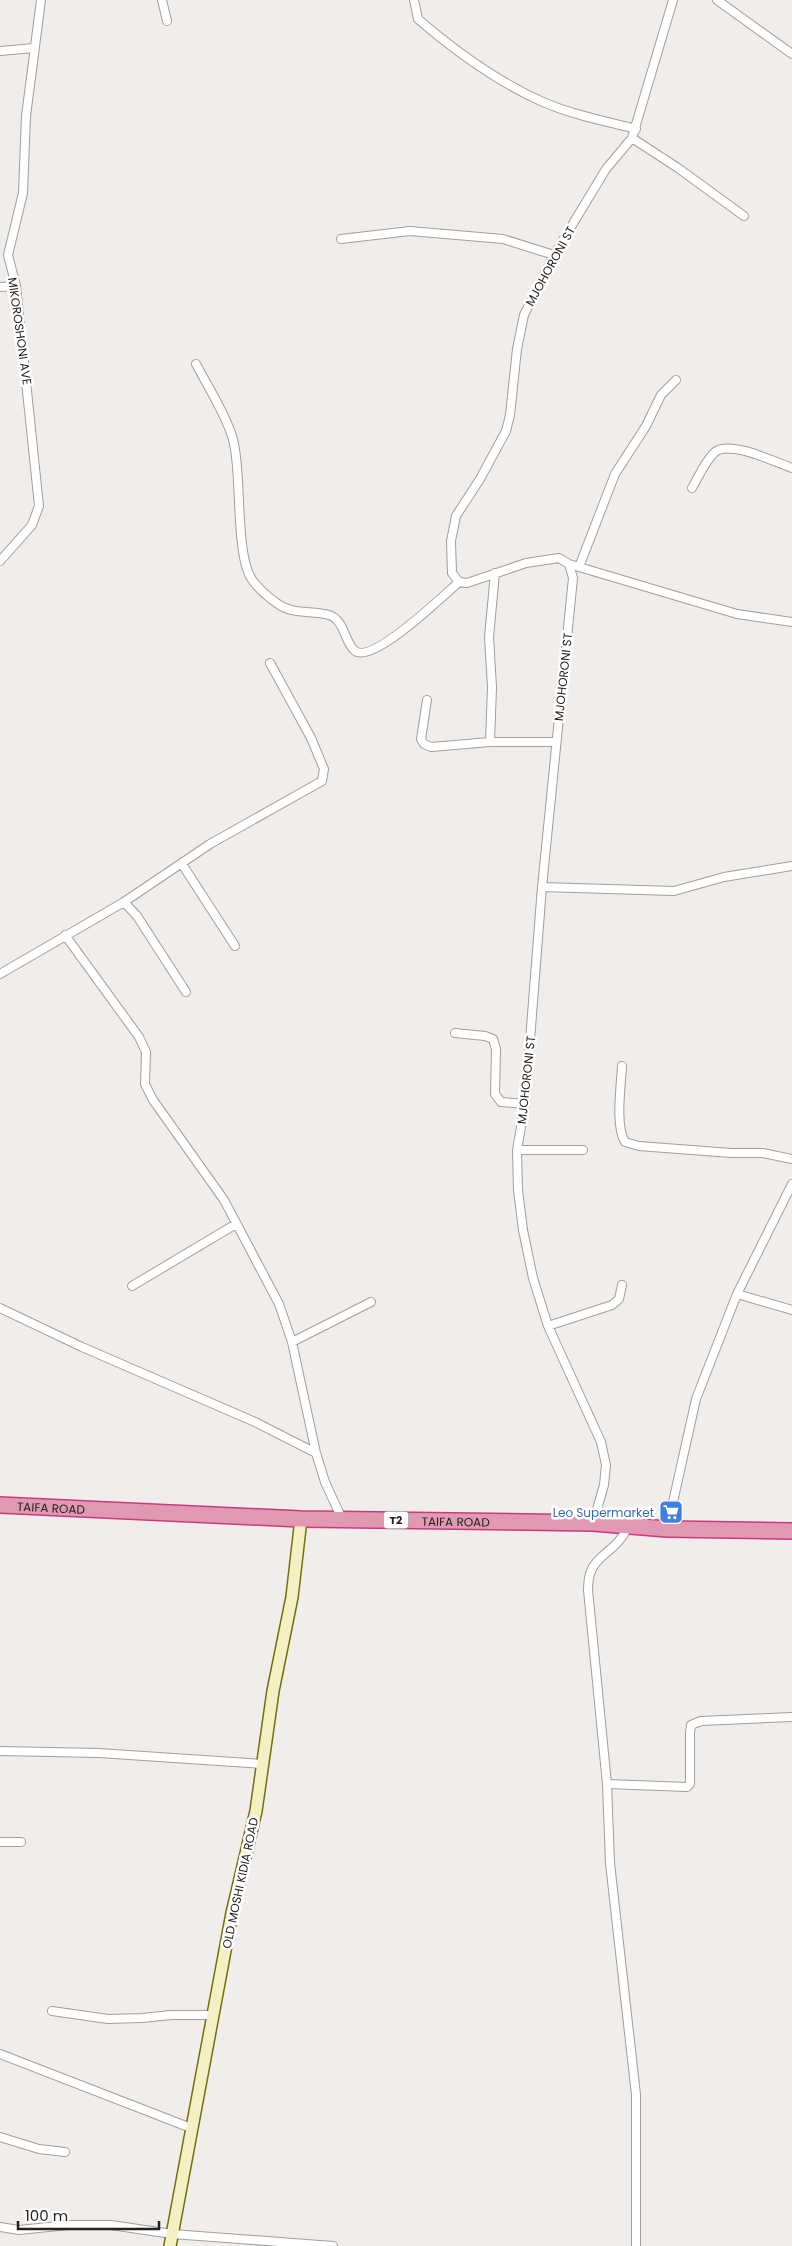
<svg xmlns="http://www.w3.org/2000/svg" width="792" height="2246" font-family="Poppins,sans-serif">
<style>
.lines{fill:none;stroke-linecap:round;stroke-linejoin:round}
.street-casing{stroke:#9f9f9f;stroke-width:10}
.secondary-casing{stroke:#736f0e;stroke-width:14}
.highway-casing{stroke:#ce3882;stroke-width:18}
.street{stroke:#fff;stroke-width:8}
.secondary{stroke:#f5f0c3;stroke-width:11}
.highway{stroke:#e198b1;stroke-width:15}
.labels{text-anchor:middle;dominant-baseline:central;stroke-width:5;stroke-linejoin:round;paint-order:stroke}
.shield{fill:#fff;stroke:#646464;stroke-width:1}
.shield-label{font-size:11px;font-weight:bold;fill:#222}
.street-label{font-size:12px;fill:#222;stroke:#fff}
.shop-label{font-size:12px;fill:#366cbe;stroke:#fff;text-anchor:end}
</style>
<rect width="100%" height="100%" fill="#f1edea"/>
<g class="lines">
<g class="street-casing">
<path id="street" d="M162 0 167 21
M414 0 418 19C454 50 500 83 543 102 573 115 605 121 636 129
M717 0 792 54
M0 51 34 48
M632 138 678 168 744 216
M341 239 410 231 503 239 554 255
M0 287 16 286
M196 364C208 387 224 411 232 436 243 470 234 557 253 581 259 589 269 598 278 604 293 615 312 610 329 615 345 620 344 642 355 651 373 664 444 595 459 582
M692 488C699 476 705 461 715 452 730 440 775 462 792 468
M0 561 32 525 39 506 16 286 8 255 23 193 26 116 41 0
M569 564 737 614 792 622
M579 567 615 474 646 426 661 395 676 380
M427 700 421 739 424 744 431 747 490 742H556
M490 742 492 687 489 637 495 573
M182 864 235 946
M542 887 674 891 724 877 792 866
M124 902 137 916 186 992
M65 935 139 1037 146 1052 145 1084 153 1100 224 1200 279 1304 292 1342 316 1453 325 1482 342 1519
M0 974 124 902 210 844 322 781 324 769 311 738 270 663
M455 1033 485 1036 493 1039 496 1049 495 1094 501 1102 525 1104
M622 1066C621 1086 615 1126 625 1142L639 1146 731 1153H763L792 1159
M517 1150H583
M132 1286 236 1224
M737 1294 792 1310
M0 1308 82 1347 255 1422 316 1453
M548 1326 612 1305 619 1299 622 1285
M292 1342 371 1302
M593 1523 604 1485 606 1465 601 1442 548 1326 533 1278 523 1230 518 1190 517 1150 525 1104 542 887 573 578 569 564 559 558 526 563 467 583 459 582 452 573 451 541 456 516 480 479 506 431 510 415 517 349 524 315 554 255 606 169 632 138 673 0
M629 1526C625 1532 621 1540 615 1545 598 1561 588 1564 588 1590L607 1784 610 1863 636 2095V2246
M667 1529 696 1399 737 1294 792 1184
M0 1751 99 1753 262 1764
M607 1784 687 1787 690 1784V1733L691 1725 701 1721 792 1717
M0 1842H21
M52 2011 108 2019 142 2018 171 2015H213
M0 2054 191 2128
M0 2137 39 2149 65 2152
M0 2227 19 2230 68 2225H111L172 2234 333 2246"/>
</g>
<g class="secondary-casing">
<path id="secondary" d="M170 2246 232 1913 256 1811 273 1691 292 1597 301 1519"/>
</g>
<g class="highway-casing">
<g id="highway">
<path id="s1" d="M0 1505 301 1519 593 1523 667 1529 792 1531"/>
</g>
</g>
<use href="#street" class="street"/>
<use href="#secondary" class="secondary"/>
<use href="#highway" class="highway"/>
</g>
<defs>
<g id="supermarket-square" transform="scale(1.25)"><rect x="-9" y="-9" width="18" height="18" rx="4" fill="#3f7fe0" stroke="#fff"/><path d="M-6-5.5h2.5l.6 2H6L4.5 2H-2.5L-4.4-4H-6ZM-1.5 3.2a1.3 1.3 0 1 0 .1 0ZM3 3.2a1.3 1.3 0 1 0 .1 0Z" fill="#fff"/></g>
</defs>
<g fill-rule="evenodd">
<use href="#supermarket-square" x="671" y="1512"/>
</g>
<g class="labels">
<rect class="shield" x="383.5" y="1511.5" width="25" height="17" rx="4"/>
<g class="shield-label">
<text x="396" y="1520">T2</text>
</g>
<g class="street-label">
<text transform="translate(550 266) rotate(-61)">MJOHORONI ST</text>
<text transform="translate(20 331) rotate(82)">MIKOROSHONI AVE</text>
<text transform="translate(563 677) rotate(-84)">MJOHORONI ST</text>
<text transform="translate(526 1080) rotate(-84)">MJOHORONI ST</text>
<text stroke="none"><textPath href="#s1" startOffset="51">TAIFA ROAD</textPath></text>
<text stroke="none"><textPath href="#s1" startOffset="456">TAIFA ROAD</textPath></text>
<text transform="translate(240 1883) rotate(-78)">OLD MOSHI KIDIA ROAD</text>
</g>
<g class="shop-label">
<text x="654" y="1512">Leo Supermarket</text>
</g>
</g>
<path d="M18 2221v8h141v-8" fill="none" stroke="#222222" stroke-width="2.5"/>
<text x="25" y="2221" font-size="15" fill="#222222" stroke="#ffffff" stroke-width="4" paint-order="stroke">100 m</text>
</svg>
